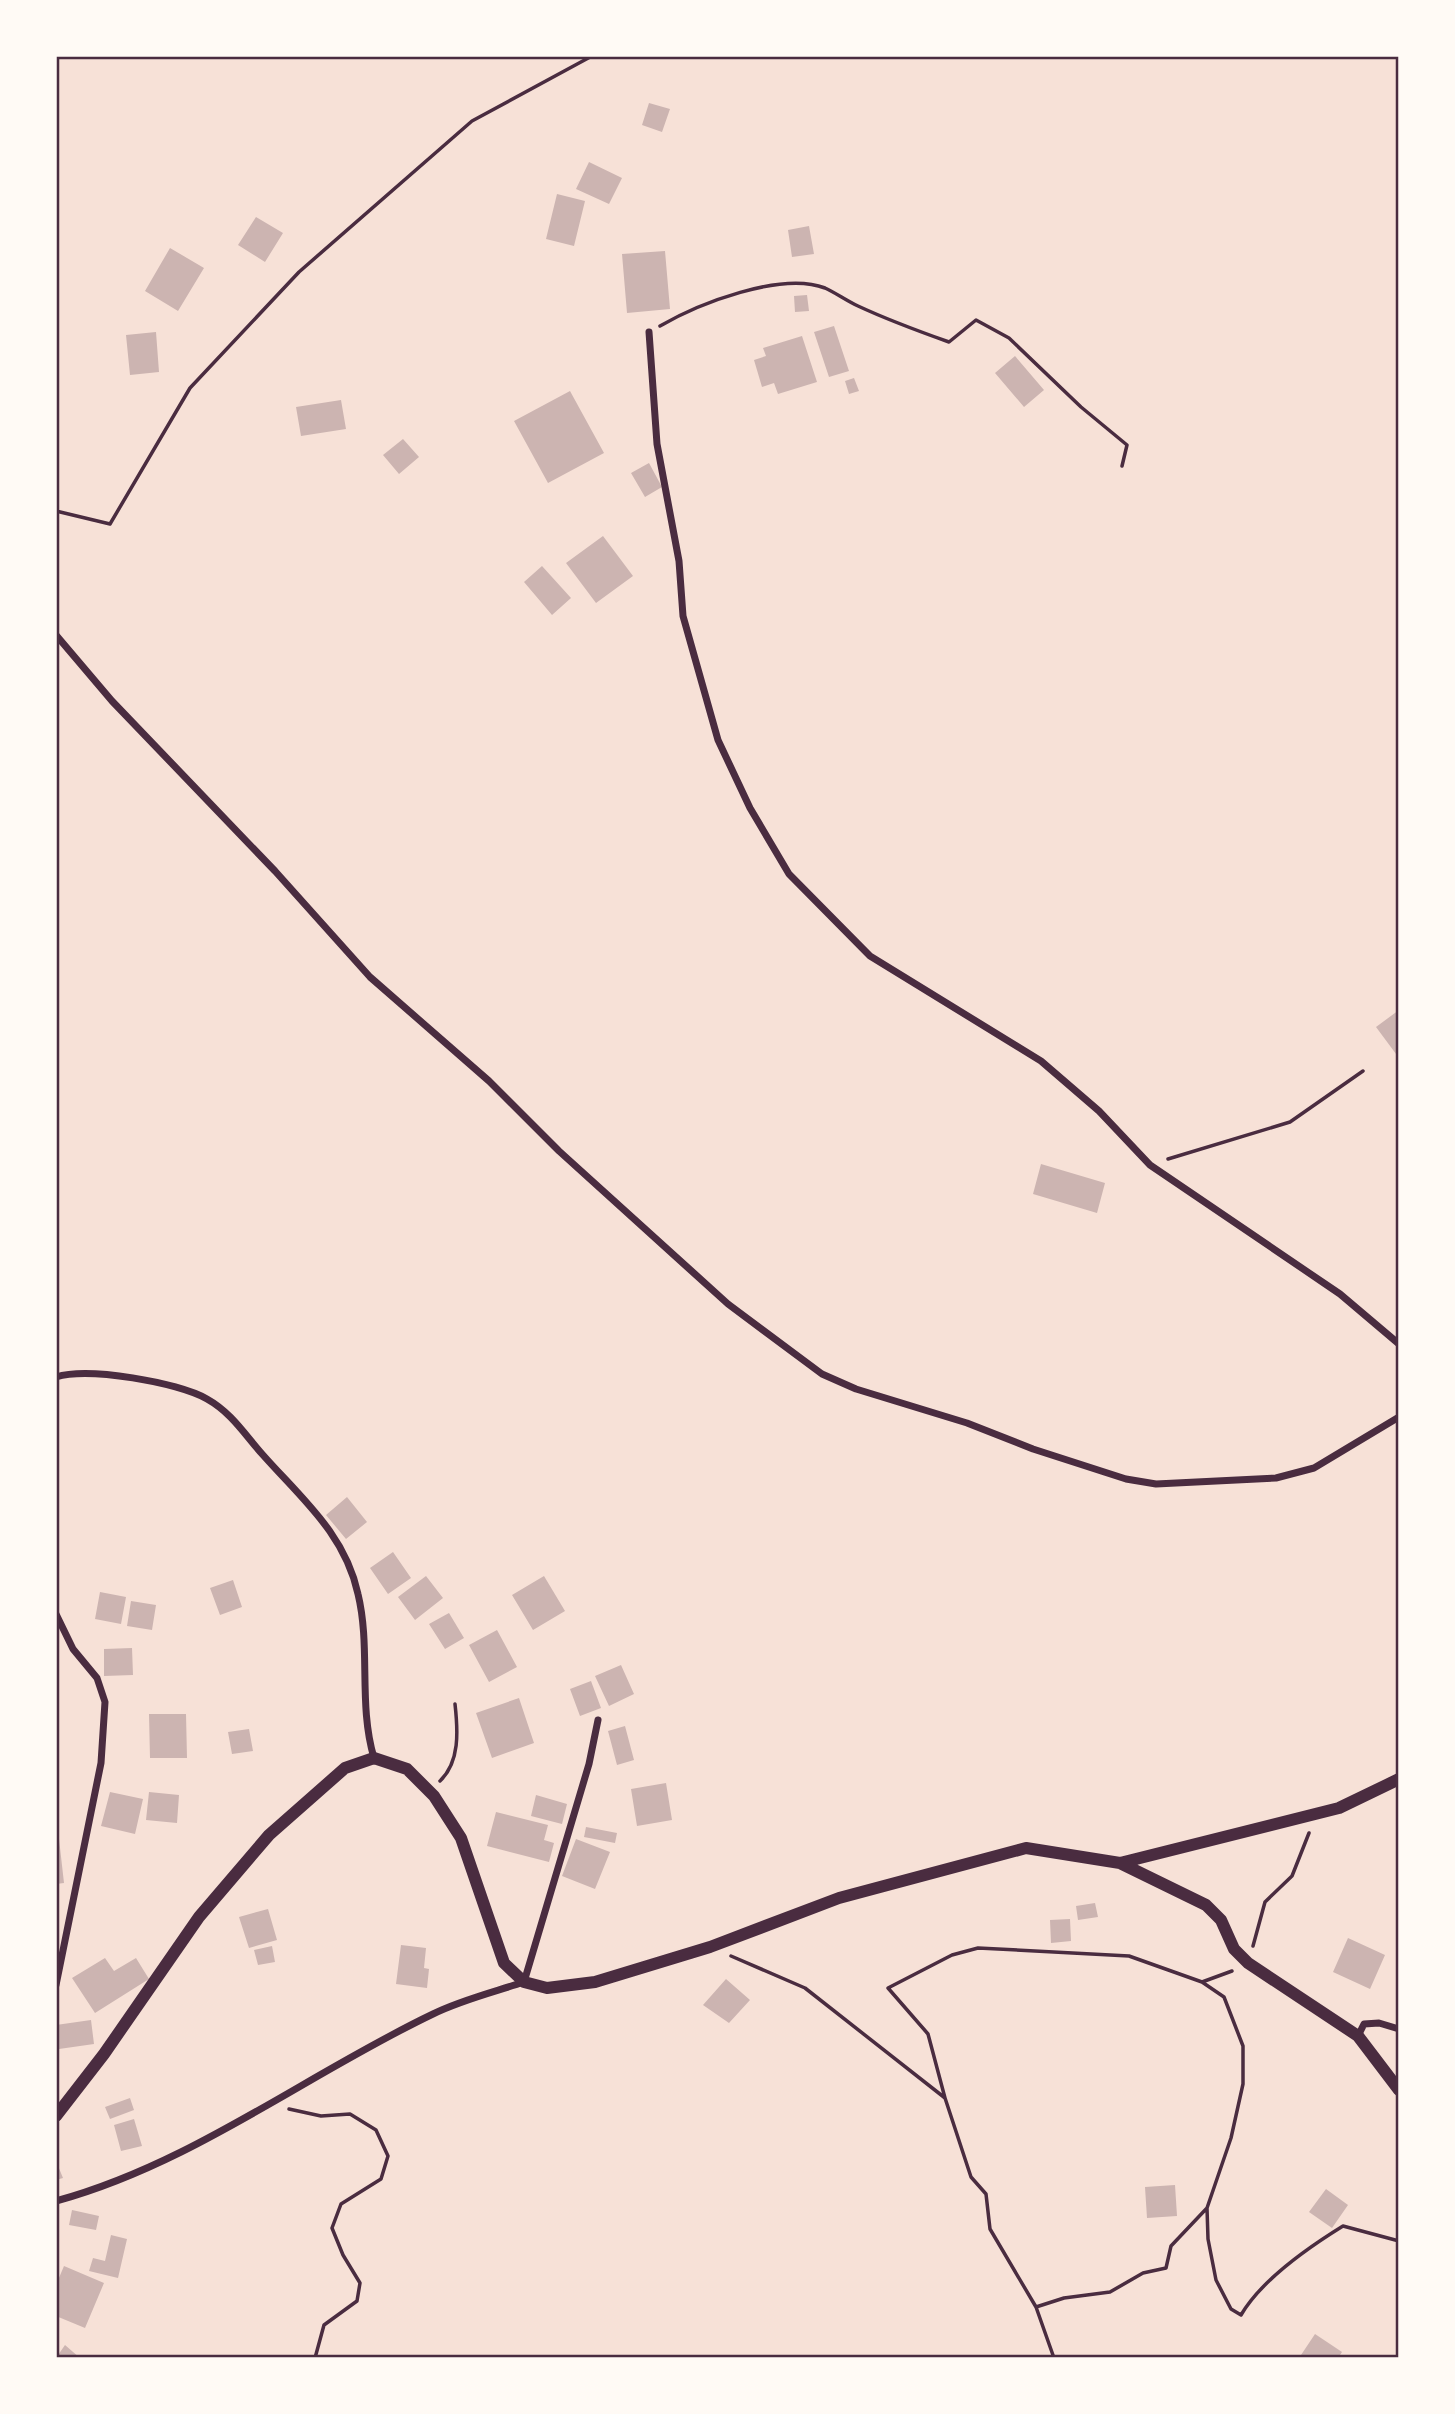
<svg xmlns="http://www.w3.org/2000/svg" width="1455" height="2414" font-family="'PT Sans',sans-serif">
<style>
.building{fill:#ccb4b1}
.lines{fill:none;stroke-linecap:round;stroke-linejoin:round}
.path{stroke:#4a2c40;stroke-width:3.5}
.minor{stroke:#4a2c40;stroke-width:7}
.tertiary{stroke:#4a2c40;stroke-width:12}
.neatline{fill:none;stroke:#4a2c40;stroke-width:2.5}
</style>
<rect width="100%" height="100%" fill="#f7e1d7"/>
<path class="building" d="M649 103 670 109 662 132 642 125Z
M589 162 622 178 609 204 576 189Z
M557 194 585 201 574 246 546 239Z
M256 217 283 233 265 262 238 245Z
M809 226 814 254 792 257 788 230Z
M170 248 204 268 178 311 145 291Z
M665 251 670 309 627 313 622 254Z
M807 295 809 311 795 312 794 296Z
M834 326 849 371 829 377 814 332Z
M156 332 159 372 130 375 126 335Z
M802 336 817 382 778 394 774 383 762 387 754 360 766 356 763 348Z
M1015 356 1044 390 1024 407 995 373Z
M854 378 859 391 849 394 845 381Z
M570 391 604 453 548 483 514 421Z
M341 400 346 429 301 436 296 407Z
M403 439 419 457 399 474 383 455Z
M649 463 662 487 645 497 631 473Z
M603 536 633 576 596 603 566 563Z
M542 566 571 598 552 615 524 582Z
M1399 1010V1058L1376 1027Z
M1041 1164 1105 1183 1097 1213 1033 1194Z
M347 1497 367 1522 346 1539 326 1515Z
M393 1552 411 1578 388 1594 370 1568Z
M426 1576 443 1598 415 1620 398 1597Z
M544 1576 565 1611 533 1630 512 1595Z
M233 1580 242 1607 220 1615 210 1588Z
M100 1592 126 1597 121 1624 95 1619Z
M131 1601 156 1605 152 1630 127 1626Z
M449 1613 464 1638 445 1649 429 1624Z
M497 1630 517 1667 489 1682 469 1645Z
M132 1648 133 1675 104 1676V1649Z
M621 1665 634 1694 609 1706 595 1676Z
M591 1681 601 1708 580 1716 570 1689Z
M519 1698 534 1743 492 1758 476 1713Z
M149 1714H186L187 1758H150Z
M625 1726 634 1760 617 1765 608 1731Z
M249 1729 253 1751 232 1754 228 1732Z
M666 1783 672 1820 637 1826 631 1789Z
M110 1792 143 1799 135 1834 101 1826Z
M149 1792 179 1795 177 1823 146 1820Z
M536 1795 567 1804 562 1824 531 1816Z
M496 1812 548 1825 544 1840 554 1843 549 1862 487 1846Z
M586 1827 617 1833 615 1843 584 1837Z
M59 1839 64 1883 56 1884V1840Z
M576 1839 610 1852 595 1889 562 1876Z
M1095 1903 1098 1917 1078 1920 1076 1906Z
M268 1909 277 1940 249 1948 239 1917Z
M1070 1919 1071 1941 1051 1943 1050 1920Z
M1348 1938 1385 1955 1370 1989 1333 1972Z
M401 1945 426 1948 424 1968 429 1969 427 1988 396 1984Z
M272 1946 275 1962 258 1965 254 1950Z
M105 1958 114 1971 136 1958 149 1979 95 2013 72 1978Z
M726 1979 750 2000 729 2023 703 2005Z
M91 2020 94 2044 59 2049 56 2025Z
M130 2098 134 2110 110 2119 105 2107Z
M134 2119 142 2146 121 2151 114 2125Z
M56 2161 63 2178 56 2180Z
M1175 2185 1177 2216 1147 2218 1145 2187Z
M1326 2189 1348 2205 1332 2228 1309 2212Z
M72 2210 99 2216 96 2230 69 2225Z
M111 2235 127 2239 118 2278 89 2271 93 2258 105 2261Z
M64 2266 104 2283 85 2328 56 2316V2285Z
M1315 2334 1342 2352 1338 2358H1299Z
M65 2345 80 2358H56Z"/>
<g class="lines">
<path class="path" d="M660 326C698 304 781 271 825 288 836 293 847 301 858 306 888 320 918 331 949 342L976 320 1009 338 1081 407 1127 445 1122 466
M56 511 110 524 190 388 299 272 472 121 592 56
M1168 1159 1290 1122 1363 1071
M440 1781C460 1762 458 1731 455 1704
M1253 1946 1265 1902 1292 1876 1309 1833
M731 1956 805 1988 945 2098 928 2034 888 1988 952 1955 978 1948 1129 1956 1202 1982 1232 1971
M1202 1982 1224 1997 1243 2046V2084L1231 2138 1207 2208 1208 2239 1216 2280 1231 2309 1241 2315C1262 2279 1309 2247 1343 2226L1399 2241
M945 2098 971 2177 986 2194 990 2229 1036 2307 1054 2358
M289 2109 321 2116 350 2114 376 2130 388 2156 381 2179 341 2204 332 2228 343 2255 360 2283 357 2301 324 2325 315 2358
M1036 2307 1064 2298 1110 2292 1143 2273 1166 2268 1171 2246 1207 2208"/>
<path class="minor" d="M649 332 657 444 679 561 683 616 718 740 750 808 789 874 870 956 1041 1061 1099 1111 1150 1165 1340 1294 1399 1344
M56 635 112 701 275 871 370 977 489 1081 559 1151 728 1304 822 1374 856 1389 967 1423 1033 1449 1126 1479 1156 1484 1276 1478 1314 1468 1399 1417
M56 1377C89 1367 177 1382 207 1399 232 1413 245 1435 263 1455 302 1499 345 1534 358 1594 371 1648 358 1704 374 1758
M56 1614 73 1649 97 1678 105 1702 101 1763 56 1985
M1358 2036 1364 2024 1379 2023 1399 2029
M56 2201C192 2164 307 2074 433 2014 461 2000 494 1992 524 1982L589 1764 598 1720"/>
<path class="tertiary" d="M1120 1863 1339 1808 1399 1779
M56 2116 104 2054 199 1917 269 1835 345 1768 374 1758 407 1769 434 1796 461 1838 504 1963 524 1982 547 1988 595 1982 710 1947 839 1898 1026 1848 1120 1863 1206 1905 1221 1920 1234 1949 1248 1963 1358 2036 1399 2090"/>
</g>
<rect width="1455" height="2414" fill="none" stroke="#fffaf5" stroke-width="116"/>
<rect x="58" y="58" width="1339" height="2298" class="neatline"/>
</svg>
